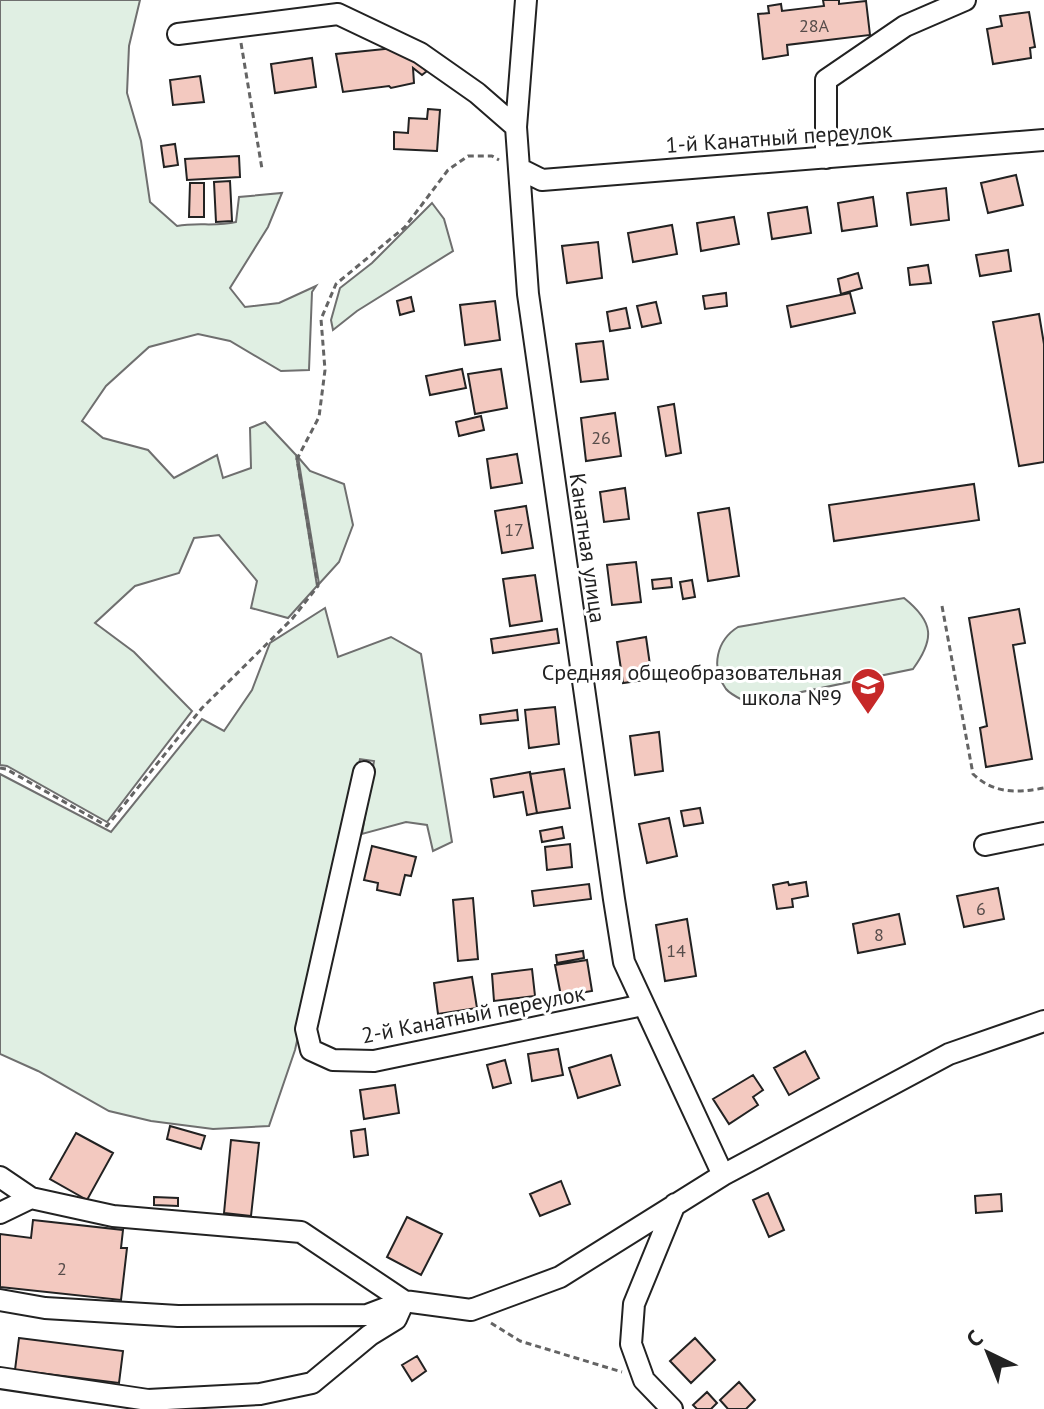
<svg xmlns="http://www.w3.org/2000/svg" width="1044" height="1409" font-family="'PT Sans',sans-serif">
<style>
.green{fill:#e0efe3;stroke:#6f6f6f;stroke-width:2}
.building{fill:#f3c9c0;stroke:#222;stroke-width:2}
.lines{fill:none;stroke-linecap:round;stroke-linejoin:round}
.minor-casing{stroke:#222;stroke-width:24}
.path{stroke:#646464;stroke-width:3;stroke-dasharray:6 4;stroke-linecap:butt}
.minor{stroke:#fff;stroke-width:20}
.labels{text-anchor:middle;dominant-baseline:central;stroke-width:6;stroke-linejoin:round;paint-order:stroke}
.number-label{font-size:18px;fill:#564c4a}
.street-label{font-size:22px;fill:#222;stroke:#fff}
.poi-label{font-size:22px;fill:#222;stroke:#fff;text-anchor:end}
</style>
<rect width="100%" height="100%" fill="#fff"/>
<path class="green" d="M0 0H140L129 46 127 93 141 141 150 202 177 226C198 222 215 227 236 222L239 197 282 193 268 227 230 288 245 307 279 303 316 286 312 292 309 370 281 371 230 341 198 334 149 347 106 386 82 421 103 438 148 450 174 478 217 455 223 478 251 468 250 428 265 422 296 455 317 586 288 618 251 608 257 581 219 535 194 538 179 573 135 586 95 623 134 652 192 711 107 822 7 766 0 765Z
M432 203 444 219 453 251 357 311 333 330 331 320 340 288 372 263Z
M298 457 310 471 344 484 353 525 339 562 319 584Z
M904 598C934 622 935 639 913 669L748 703C741 699 731 695 726 689 710 667 717 640 738 627Z
M325 608 338 657 391 637 421 654 452 842 433 851 427 825 406 822 362 834 374 761 360 759 295 1050 269 1126 213 1129 151 1121 109 1111 38 1071 0 1054V774L111 832 202 719 224 731 252 690 270 643Z"/>
<path class="building" d="M823 0H839V4L866 1 870 35 787 45 788 55 763 59 758 14 769 13 768 6 781 4 782 11 824 6Z
M1029 12 1035 47 1030 48 1031 58 993 64 987 29 1002 26 1000 16Z
M392 44 427 71 422 75 413 68 414 83 391 88 389 86 343 92 336 54 385 49 383 47Z
M312 58 316 87 275 93 271 64Z
M200 76 204 102 173 105 170 80Z
M428 109 440 110 437 151 394 149V132L408 133 409 118 427 119Z
M175 144 178 165 164 167 161 146Z
M239 156 240 177 187 180 185 159Z
M1016 175 1023 205 988 213 981 183Z
M230 181 232 221 216 222 214 182Z
M190 183H204V217H189Z
M946 188 949 220 911 225 907 193Z
M873 197 877 226 842 231 838 203Z
M807 207 811 233 772 239 768 213Z
M734 217 739 244 701 251 697 223Z
M672 225 677 254 633 262 628 233Z
M598 242 602 278 567 283 562 246Z
M1008 250 1011 271 980 276 976 255Z
M928 265 931 283 910 285 908 268Z
M858 273 862 288 841 294 838 279Z
M726 293 727 306 705 309 703 296Z
M850 293 855 313 791 327 787 306Z
M411 297 414 311 400 315 397 301Z
M495 301 500 340 465 345 460 305Z
M656 302 661 323 642 327 637 306Z
M626 308 630 328 610 331 607 312Z
M1039 314 1044 344V462L1019 466 993 322Z
M603 341 608 379 581 382 576 344Z
M462 369 466 388 430 395 426 376Z
M501 369 507 408 475 414 468 374Z
M674 404 681 453 666 456 658 407Z
M615 413 621 456 586 461 581 418Z
M481 416 484 430 459 436 456 422Z
M517 454 522 483 491 488 487 459Z
M974 484 979 520 834 541 829 505Z
M625 488 629 519 604 522 600 492Z
M526 506 533 548 502 553 495 511Z
M729 508 739 576 708 581 698 513Z
M636 562 641 602 612 605 607 565Z
M535 575 542 621 510 626 503 579Z
M671 578 672 587 653 589 652 580Z
M692 580 695 597 683 599 680 582Z
M1019 609 1025 643 1013 645 1032 759 986 767 980 728 987 726 969 618Z
M557 629 559 643 493 653 491 639Z
M646 637 652 679 623 683 617 642Z
M555 707 559 744 529 748 525 710Z
M517 710 518 720 481 724 480 715Z
M659 732 663 771 635 775 630 736Z
M564 769 570 808 537 813 530 774Z
M530 772 537 813 527 815 523 792 494 797 491 779Z
M700 808 703 823 684 826 681 811Z
M669 818 677 856 647 863 639 824Z
M562 827 564 838 542 842 540 831Z
M570 844 572 867 547 870 545 847Z
M372 846 416 857 411 876 405 875 400 895 377 890 378 883 364 880Z
M788 882 789 885 806 882 808 896 792 899 793 907 777 909 773 885Z
M589 884 591 899 534 906 532 891Z
M998 888 1004 919 964 927 957 896Z
M473 898 478 959 458 961 453 900Z
M899 914 905 944 858 953 853 924Z
M687 919 696 976 665 981 656 925Z
M583 951 584 958 557 963 556 955Z
M587 960 592 991 561 996 555 965Z
M532 969 535 996 494 1001 492 974Z
M472 977 477 1008 438 1014 434 983Z
M558 1049 563 1075 532 1081 528 1054Z
M805 1051 819 1078 789 1095 774 1068Z
M611 1055 620 1085 578 1098 569 1068Z
M505 1060 511 1083 493 1088 487 1065Z
M753 1075 763 1090 753 1097 758 1105 729 1124 713 1099Z
M395 1085 399 1113 364 1119 360 1090Z
M170 1126 205 1136 201 1149 167 1139Z
M365 1129 368 1155 354 1157 351 1131Z
M76 1133 113 1153 87 1200 50 1179Z
M231 1140 259 1143 251 1216 224 1213Z
M561 1181 570 1204 540 1216 530 1194Z
M768 1193 784 1230 769 1237 753 1200Z
M1001 1194 1002 1211 976 1213 975 1196Z
M154 1197 178 1198V1206L154 1205Z
M407 1217 442 1234 421 1275 387 1257Z
M33 1220 123 1230 121 1248H127L121 1300 0 1287V1234L31 1238Z
M19 1338 123 1351 119 1383 15 1370Z
M695 1338 715 1360 691 1383 670 1361Z
M417 1356 426 1371 412 1381 402 1365Z
M739 1382 755 1400 746 1409H728L720 1400Z
M707 1392 717 1403 711 1409H697L693 1405Z"/>
<g class="lines">
<g class="minor-casing">
<path id="minor" d="M526 0 516 127 528 294 614 899 624 962 723 1175
M178 34 338 14 420 53 477 93 516 127
M826 158V80L905 26 965 0
M520 169 542 180 1044 140
M364 772 306 1029 311 1050 333 1060 374 1061 643 1005
M985 845 1044 833
M0 1177 31 1198 113 1216 301 1232 404 1301 471 1310 560 1277 723 1175 949 1054 1044 1021
M0 1213 31 1198
M0 1300 45 1308 178 1316 367 1315 404 1301
M0 1378 148 1400 260 1394 312 1383 370 1335 396 1319 404 1301
M672 1409 644 1380 631 1344 634 1304 675 1204"/>
</g>
<path class="path" d="M241 43 262 169
M942 606 973 774C994 794 1017 793 1044 788
M0 768 6 769 107 826 202 708 292 619 318 586 297 459 319 417 325 370 321 319 336 284 405 227 448 170 468 156H492L499 160
M491 1323 520 1341 622 1372"/>
<use href="#minor" class="minor"/>
</g>
<defs>
<g id="school-pin" transform="scale(1.8)"><path d="M0 17L-7.5 6A9.5 9.5 0 1 1 7.5 6Z" fill="#c62828" stroke="#fff"/><path d="M0-5L7-2L0 1L-7-2ZM-4 1L0 2.5L4 1V4Q0 6-4 4Z" fill="#fff"/></g>
</defs>
<g fill-rule="evenodd">
<use href="#school-pin" x="868" y="685"/>
</g>
<g class="labels">
<g class="number-label">
<text x="814" y="25">28А</text>
<text x="601" y="437">26</text>
<text x="514" y="529">17</text>
<text x="981" y="908">6</text>
<text x="879" y="934">8</text>
<text x="676" y="950">14</text>
<text x="62" y="1268">2</text>
</g>
<g class="street-label">
<text transform="translate(779 137) rotate(-4)">1-й Канатный переулок</text>
<text transform="translate(588 548) rotate(82)">Канатная улица</text>
<text transform="translate(473 1014) rotate(-11)">2-й Канатный переулок</text>
</g>
<g class="poi-label">
<text x="842" y="672">Средняя общеобразовательная<tspan x="842" dy="25">школа №9</tspan></text>
</g>
</g>
<g transform="translate(988 1353) rotate(317)" stroke="#ffffff" stroke-width="6" paint-order="stroke">
<path d="M0-6L14 30L0 20L-14 30Z" fill="#222222"/>
<text y="-12" font-size="22" font-weight="bold" text-anchor="middle" fill="#222222">С</text>
</g>
</svg>
